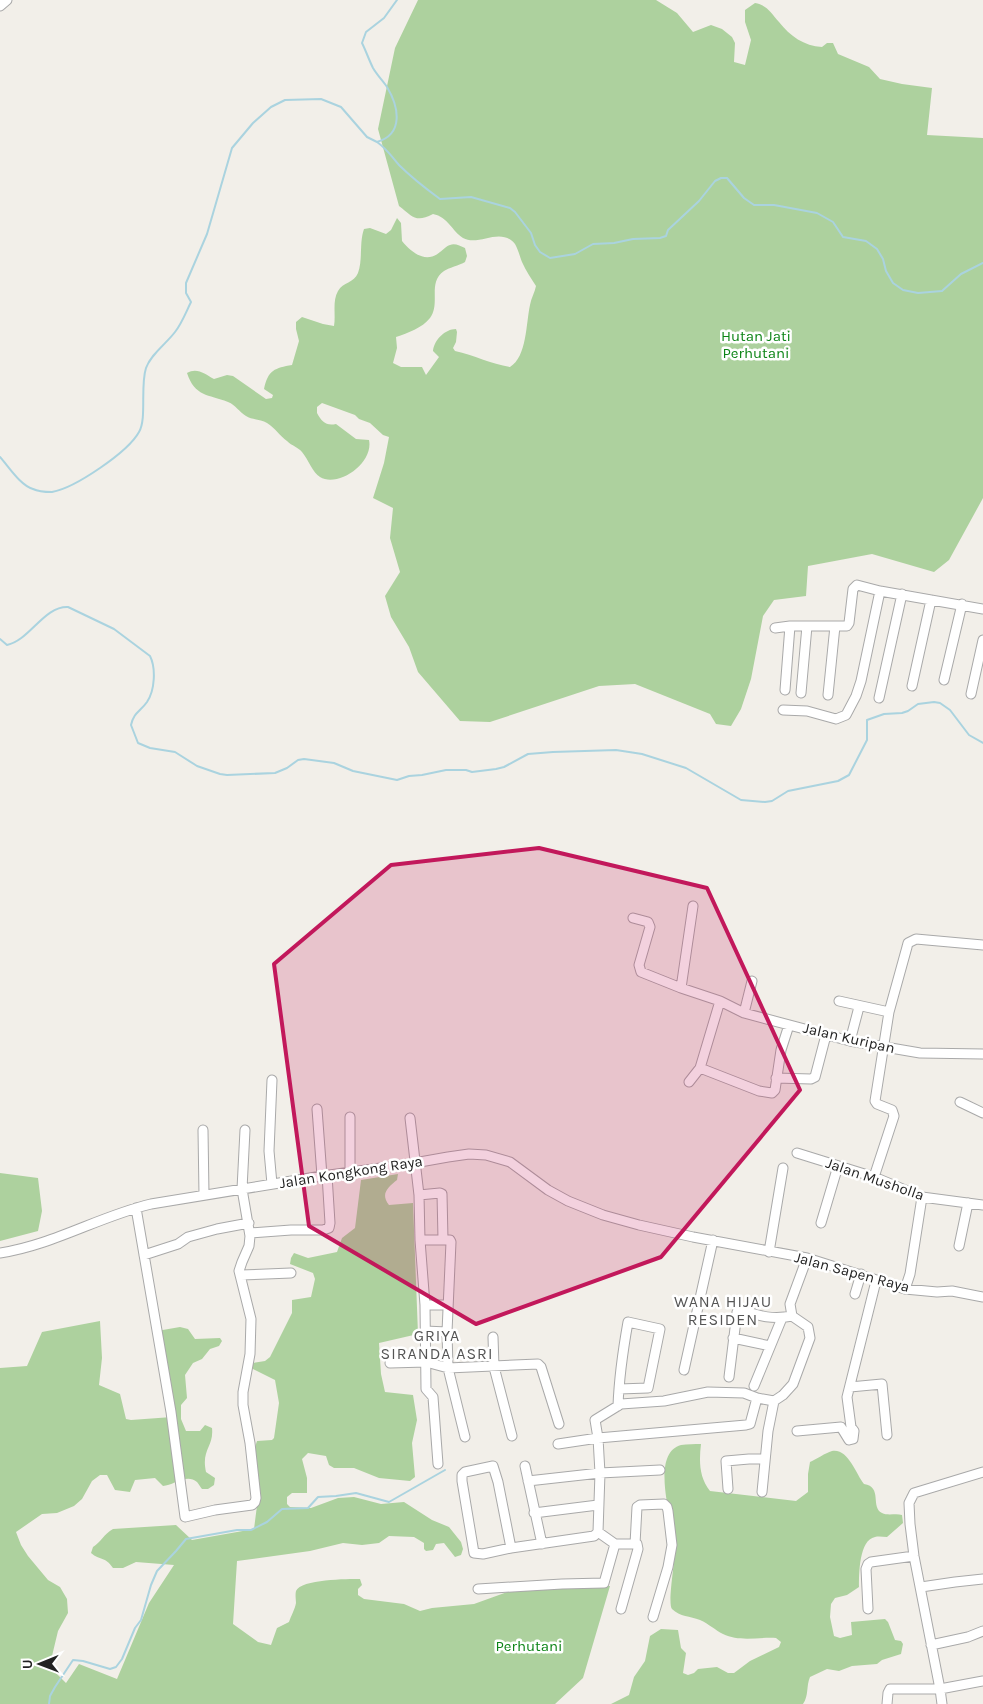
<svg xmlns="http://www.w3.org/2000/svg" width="983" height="1704" font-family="Karla,sans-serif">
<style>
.forest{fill:#add19e}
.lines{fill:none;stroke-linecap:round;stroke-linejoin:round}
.stream{stroke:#aad3df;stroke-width:2}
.minor-casing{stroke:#a9a9a9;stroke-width:11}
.minor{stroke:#fff;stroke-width:9}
.marked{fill:#c2185b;fill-opacity:0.2;stroke:#c2185b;stroke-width:4;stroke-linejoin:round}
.labels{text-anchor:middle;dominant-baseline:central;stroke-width:5;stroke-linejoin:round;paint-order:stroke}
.park-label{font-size:15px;fill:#0c8416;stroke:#fff}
.street-label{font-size:15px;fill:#222;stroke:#fff}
.neighbourhood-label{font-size:16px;letter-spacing:1px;fill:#555;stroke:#fff}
</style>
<rect width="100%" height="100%" fill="#f2efe9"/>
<path class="forest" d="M418 0H656L677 13 693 32 711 25 722 29 732 37 735 43 734 62 745 65 751 40 745 22V10L755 3C767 5 771 13 779 22 790 36 804 46 822 47L827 43H833L838 54 869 67 880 79 902 84 932 88 927 135 983 138V498L949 560 934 572 872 554 808 566 806 596 774 600 763 616 751 679 741 709 731 726 716 724 710 714 635 684 599 686 490 722 460 721 418 672 409 647 391 617 385 596 400 572 390 538 393 508 373 498 384 463 389 437 383 435 370 423 359 419 355 415 322 403 317 407V413C322 422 326 426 336 424L356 439 369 440C374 463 338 488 320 477 313 473 308 459 302 452 298 447 292 446 287 441 280 436 275 428 267 423 261 419 252 420 246 416 239 412 236 405 228 402 208 394 195 397 187 373 197 367 205 374 214 379L227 375 233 376 266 399 272 398 273 395 264 389C268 370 275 368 292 365L299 341 296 329V322L302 317 323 324 334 326C336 315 332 301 338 291 343 282 354 283 358 273 363 259 359 243 364 229L370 228 386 234 391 230 397 218 401 223 402 241C412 253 426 264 440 252 443 250 446 246 450 245 455 243 460 246 465 248L467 256 465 262C460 265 448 268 444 271 427 283 441 303 430 318 422 328 408 333 396 337L397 348 393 363 401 367H422L426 375 439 357 433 351C434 340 445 329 456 329L457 332 456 342 453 348 455 351C474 355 491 364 510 367 527 357 526 323 530 305 531 298 535 292 536 286 531 278 526 271 522 262 520 257 518 249 515 244 500 226 479 247 463 238 452 231 448 217 433 214 416 223 413 217 399 206L378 129 395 48Z
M0 1173 38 1178 42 1211 38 1231 0 1241Z
M398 1174 397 1180C388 1187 380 1194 389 1205L413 1203 418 1334 379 1343 381 1374 385 1392 413 1395 417 1420 412 1443 415 1477 410 1481 379 1478 354 1468H334L329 1465 326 1456 308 1453 302 1459 307 1478V1493H292L287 1497V1504L290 1507 311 1508 338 1498 354 1497 381 1504 404 1502 432 1520 449 1527 461 1542 463 1549 461 1555 455 1557 444 1543 436 1544 433 1550 426 1551 424 1549V1543L414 1537 389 1536 379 1543 362 1545 343 1543 310 1551 237 1561 233 1624 258 1642 271 1645 277 1628 289 1622C291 1616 295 1609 296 1603 296 1600 295 1595 296 1591 301 1579 348 1579 360 1579L362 1585 358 1589V1595L364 1599 404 1604 420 1611 432 1608 474 1604 518 1588 610 1586 583 1678 555 1704H0V1368L27 1366 42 1332 100 1321 102 1358 99 1385 120 1394 126 1419 131 1420 172 1417 157 1331 180 1327 188 1329 195 1339 220 1338 222 1341 219 1346 210 1349 202 1359 193 1363 185 1375 187 1398 181 1405V1419L186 1431H200L205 1425 212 1428C214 1447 201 1449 206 1472L215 1478 214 1485 208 1489H202C200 1487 199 1484 197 1482 186 1473 173 1486 163 1486L155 1478 135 1480 130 1492 115 1490 107 1475H100L92 1481 82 1499 74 1506 57 1513 42 1514 16 1532 21 1545 28 1556 48 1580 60 1587 67 1599 68 1613 58 1631 52 1656V1669L66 1683 79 1664 117 1679 149 1603 174 1565 136 1562 123 1568H113C105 1556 100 1561 91 1553L93 1547C101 1542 104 1534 113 1529L176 1525 192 1540 254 1529 259 1490 255 1447 257 1441 272 1440 274 1438 279 1403 275 1380 253 1369V1363L265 1361 270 1357 292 1313V1300L311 1297 315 1279 313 1273 290 1264 291 1258 294 1253 308 1258 337 1252 342 1238 355 1228 361 1180Z
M701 1444C699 1461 699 1477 710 1491L796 1501 808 1492V1474L810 1462C817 1459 825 1453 832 1451 848 1448 856 1474 864 1484 883 1487 870 1507 882 1513 888 1516 896 1513 902 1515L903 1523 887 1537C883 1537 879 1536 875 1537 859 1540 859 1574 859 1587L847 1595 835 1598 831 1604 830 1617 834 1636 840 1638 852 1635 851 1622 885 1619 888 1622 895 1640 901 1641 903 1644 901 1654 882 1660 877 1664 852 1666 839 1671 827 1669 810 1677C806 1686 809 1695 803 1704H611L629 1695 634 1677 645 1661 650 1636 661 1629 678 1630 681 1648 686 1653 683 1673 688 1675 694 1673 698 1669 717 1667 728 1673H734L750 1661 779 1647 781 1642 776 1638C758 1637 739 1642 723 1634 715 1630 709 1624 700 1620 690 1616 680 1617 672 1609 667 1603 676 1557 675 1545 673 1523 649 1454 681 1445 687 1444 695 1444 701 1444Z"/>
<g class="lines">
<path class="stream" d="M377 142C387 149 392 157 399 165 412 178 425 188 440 199L471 197 510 208 515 212 531 233 535 245 540 252 550 258 575 254 593 244 614 243 633 239 660 238 666 236 668 230 699 201 715 181 721 178H727L744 198 754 205H774L817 213 833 222 843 237 866 241 877 249 883 259 886 271 893 283 903 290 918 293 942 291 961 274 983 263
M0 457C9 467 20 485 33 489 37 491 47 492 52 492 75 488 128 452 139 432 147 419 140 386 146 368 151 354 166 344 175 332 182 323 186 312 191 302L186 293V283L207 234 232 148 253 123 271 107 285 100 321 99 341 107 367 137 377 142C404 134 399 107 387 87 383 81 377 75 373 68 369 60 366 51 362 43L366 32 384 18 397 0
M0 639 7 645C30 640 44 606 68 607L114 629 150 656C156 668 155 690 147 702 140 712 134 712 131 725L138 743 150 748 175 752 197 766 220 774 227 775 275 773 287 768 298 760 304 759 334 763 353 771 397 780 409 776 422 775 446 770H466L472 772 496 769 504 767 528 754 553 752 616 750 642 754 686 768 741 800 765 802 772 801 788 791 838 781 849 775 867 740V720L884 714 902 713 908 711 918 704 934 702 940 703 950 710 969 735 983 743
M49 1704 50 1696 55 1687 73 1660 83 1661 110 1669 116 1667 122 1659 135 1628 141 1620 151 1585 157 1571 176 1551 186 1539 237 1530H251L267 1522 282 1509 308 1508 318 1497 336 1496 356 1493 389 1502 445 1470"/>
<g class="minor-casing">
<path id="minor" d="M0 6 7 0
M775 628 790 626H847L849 623 853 589 857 585 880 591 983 609
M944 680 962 604
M912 686 931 600
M785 690 790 626
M801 693 807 626
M971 694 983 640
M828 695 835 626
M879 698 902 594
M783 710 807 711 836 719 846 715 856 696 861 681 880 591
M633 918 648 922 650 927 639 965 641 972 681 988 720 1001 744 1013 850 1041 920 1053 983 1054
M681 988 693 906
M839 1001 889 1012 907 947 908 943 916 939 983 945
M744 1013 752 981
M850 1041 859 1007
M700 1068 759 1091 772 1093 775 1090 781 1050 789 1025
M776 1078 811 1079 815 1077 826 1035
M272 1080 269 1151 272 1184
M689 1082 700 1068 720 1001
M960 1102 983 1113
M317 1109 322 1176
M350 1117V1172
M410 1118 419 1195 420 1240 425 1305 426 1389 433 1397 438 1464
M203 1130 204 1195
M797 1153 874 1177 922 1197 983 1205
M874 1177 894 1116 892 1110 877 1104 875 1101 889 1012
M419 1195 440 1193 442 1194 443 1239
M136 1208 171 1412 185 1517 215 1510 252 1505 255 1502 256 1498 250 1443 243 1405V1392L250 1354 251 1319 239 1271 242 1262 249 1246 250 1236 242 1189 245 1130
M821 1223 838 1166
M250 1233 291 1230H323L329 1228 330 1223 327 1175
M420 1240H450L451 1242 447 1332 448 1368 465 1437
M959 1246 968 1203
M769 1252 783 1168
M0 1253C53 1245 100 1216 151 1204L322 1176 403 1165 448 1157 469 1154 486 1155 510 1162 548 1190 568 1201 603 1215 639 1225 693 1237 807 1258 905 1289 937 1292 952 1291 983 1297
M144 1255 178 1244 188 1237 217 1229 249 1223
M241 1275 291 1273
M905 1289 910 1274 922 1197
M855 1294 861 1274
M425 1305H448
M425 1331 447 1332
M493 1337 494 1367 512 1436
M733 1338 770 1346
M390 1363 426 1362 448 1368 538 1364 541 1367 559 1424
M684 1370 713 1240
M729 1377 737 1312 741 1310C760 1316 772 1320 792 1316
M754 1386 782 1318
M850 1387 882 1384 887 1435
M618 1406C619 1378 623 1350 628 1322L660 1329 648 1388 619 1389
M797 1431 841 1427 849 1440 853 1439 854 1431 851 1427 847 1397 876 1281
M558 1444 598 1438 746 1425 750 1424 757 1398
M525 1466 542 1544
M528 1481 600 1473 660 1470
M728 1489 726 1461 749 1459H765
M762 1492 768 1431 774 1401
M534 1513 598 1505
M615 1544H637L638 1549 621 1609
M635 1544 637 1507 640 1505 664 1504 667 1507 668 1511 672 1545 668 1567 653 1617
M511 1548 483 1554 474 1553 462 1481V1475L465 1472 493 1466 498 1482 511 1548 594 1536 598 1532 600 1473 598 1438 595 1420 621 1404 664 1401 708 1392 744 1393 757 1398 774 1401 783 1395 793 1384 810 1338 808 1327 792 1316 790 1304 807 1258
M921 1587 955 1582 983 1579
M478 1589 562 1584 604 1583 615 1544 598 1532
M868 1609 866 1569 868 1564 871 1562 914 1556
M931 1645 968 1637 983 1631
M887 1704 888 1693 890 1689H940L983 1681
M942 1704 940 1689 914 1556 910 1524 909 1503 914 1493 983 1472"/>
</g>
<use href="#minor" class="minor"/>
</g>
<path class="marked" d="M539 848 707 888 800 1090 661 1257 476 1324 309 1226 274 964 391 865Z"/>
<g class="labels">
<g class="park-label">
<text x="756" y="336">Hutan Jati<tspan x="756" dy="17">Perhutani</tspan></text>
<text x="529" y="1646">Perhutani</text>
</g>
<g class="street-label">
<text transform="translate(849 1038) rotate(13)">Jalan Kuripan</text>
<text transform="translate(351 1172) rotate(-9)">Jalan Kongkong Raya</text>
<text transform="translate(875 1179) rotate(19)">Jalan Musholla</text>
<text transform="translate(852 1272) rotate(15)">Jalan Sapen Raya</text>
</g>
<g class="neighbourhood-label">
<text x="723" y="1301">WANA HIJAU<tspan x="723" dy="18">RESIDEN</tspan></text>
<text x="437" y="1335">GRIYA<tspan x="437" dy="18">SIRANDA ASRI</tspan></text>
</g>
</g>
<g transform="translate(40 1664) rotate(269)" stroke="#ffffff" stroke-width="4" paint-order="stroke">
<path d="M0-4L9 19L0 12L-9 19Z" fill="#222222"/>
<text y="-8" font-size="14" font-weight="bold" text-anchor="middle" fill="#222222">U</text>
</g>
</svg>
